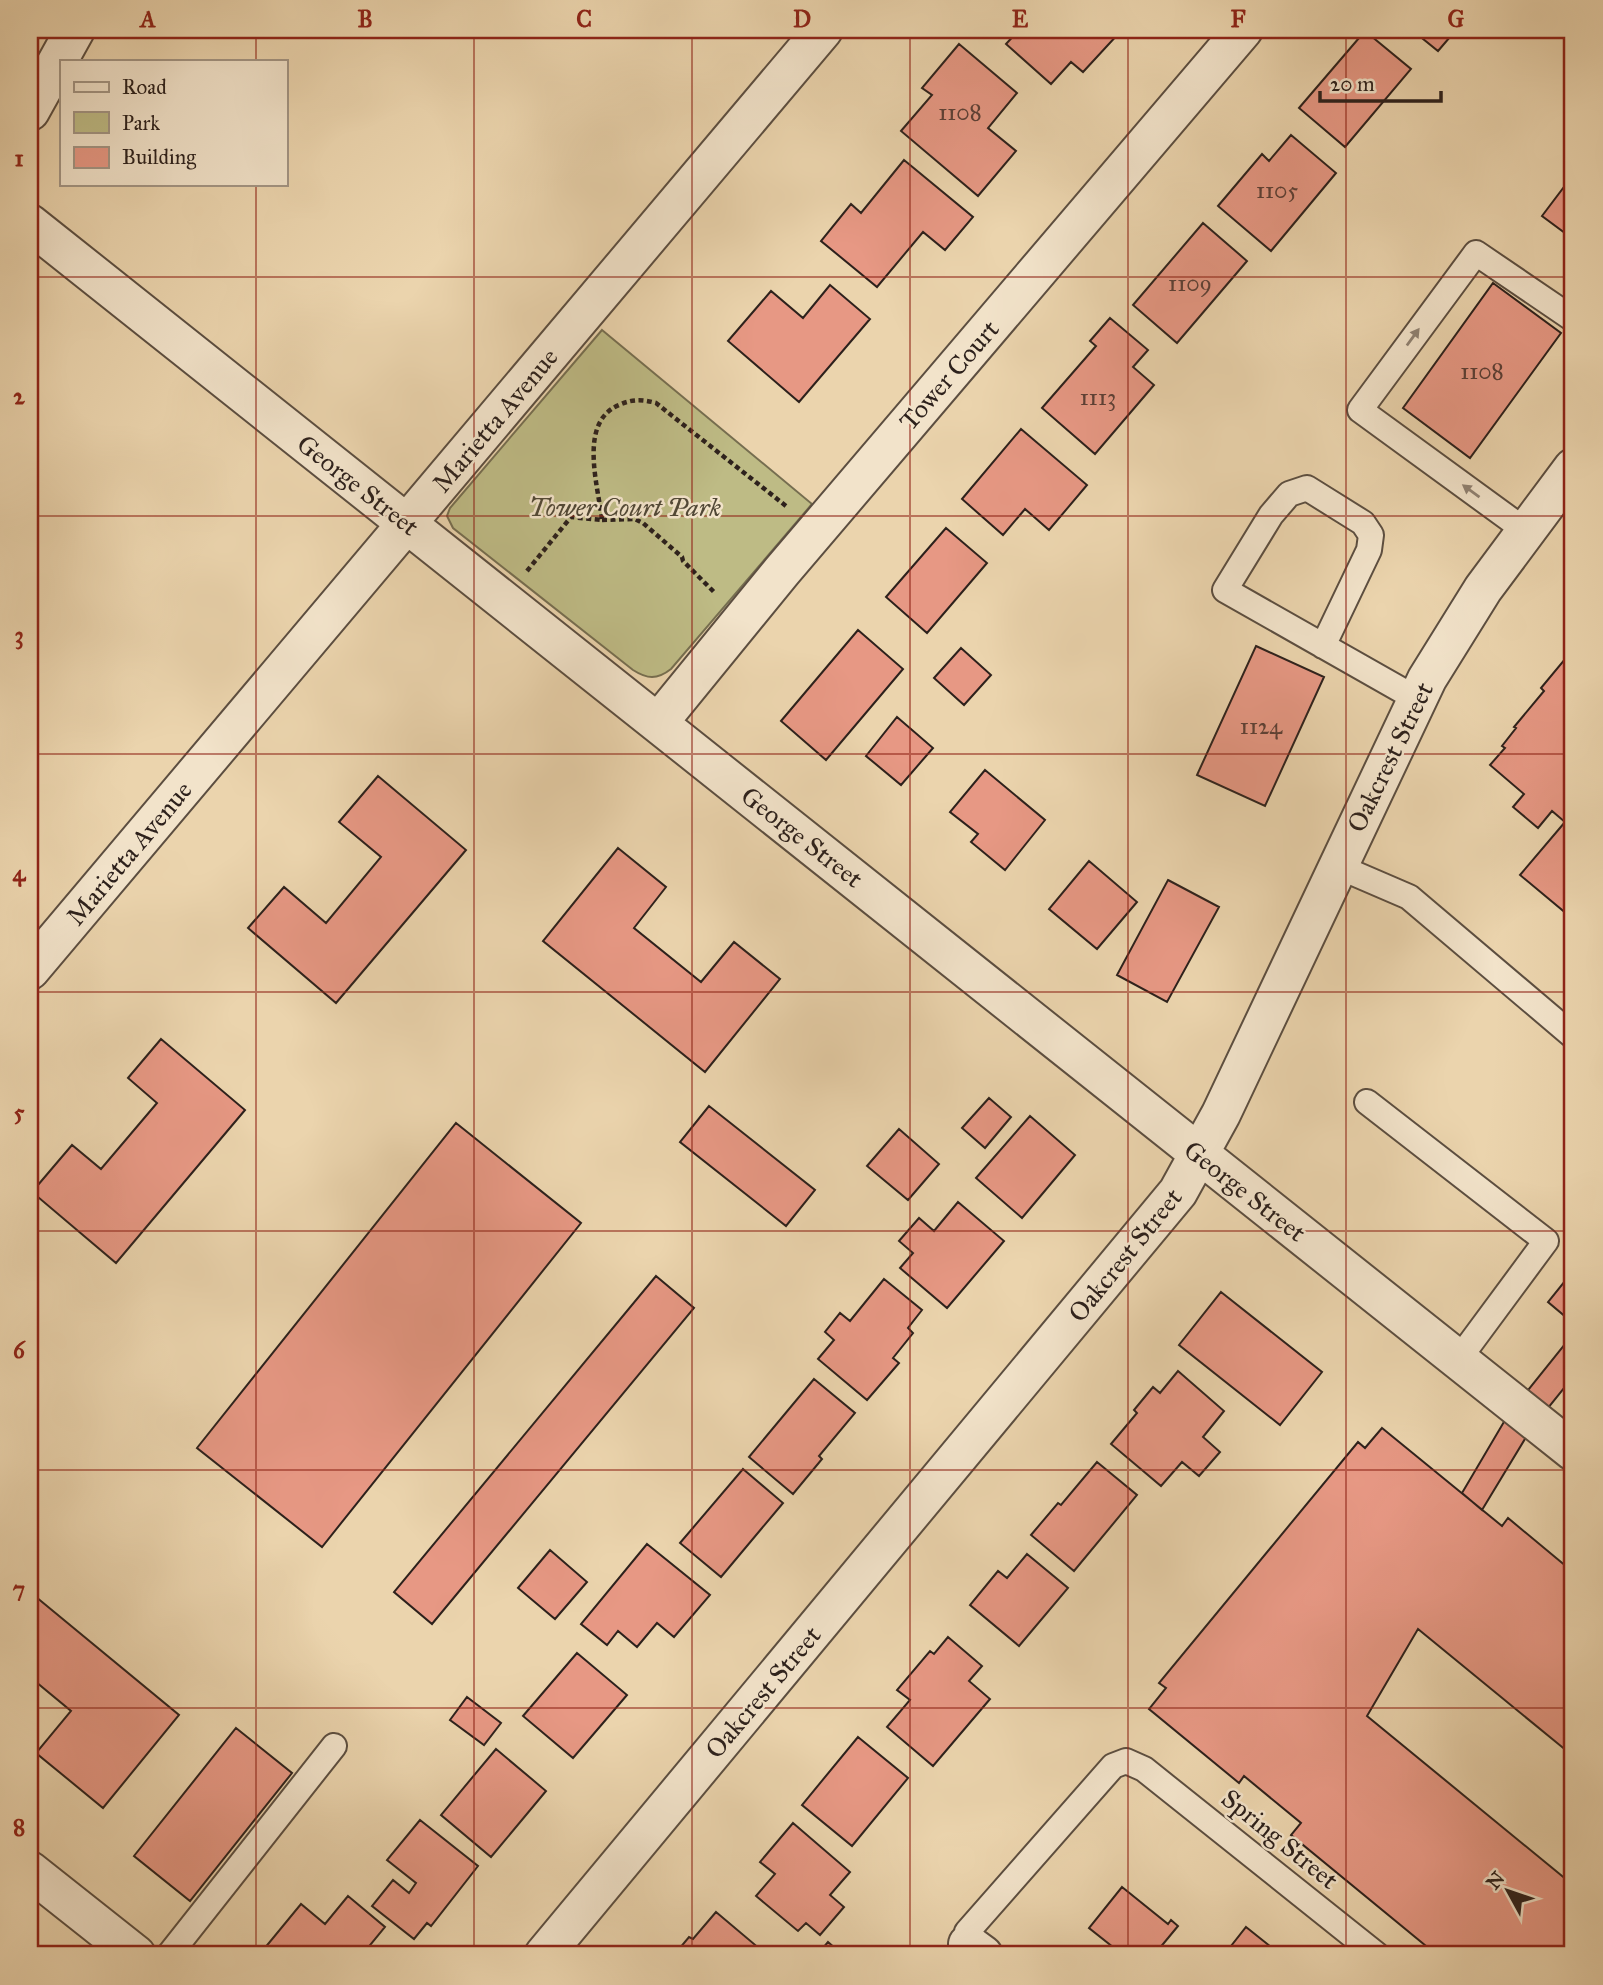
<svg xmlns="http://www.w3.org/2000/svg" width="1603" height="1985" font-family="'IM FELL Great Primer',serif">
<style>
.green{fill:#bebb85;stroke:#766e50;stroke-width:2}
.building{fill:#e79884;stroke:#2d211c;stroke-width:2}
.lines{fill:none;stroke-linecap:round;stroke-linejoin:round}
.service-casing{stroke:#5c4e40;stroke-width:28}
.minor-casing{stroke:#5c4e40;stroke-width:42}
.tertiary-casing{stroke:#5c4e40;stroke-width:42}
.path{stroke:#2d211c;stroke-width:4.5;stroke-dasharray:5 3.5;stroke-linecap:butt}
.service{stroke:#f2e3ca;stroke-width:24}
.minor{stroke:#f2e3ca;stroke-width:38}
.tertiary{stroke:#f2e3ca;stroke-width:38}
.oneway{fill:#908273}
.grid{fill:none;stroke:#8f2418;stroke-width:2;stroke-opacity:0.55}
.labels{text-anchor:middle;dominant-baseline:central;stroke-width:5;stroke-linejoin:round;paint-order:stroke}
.number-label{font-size:23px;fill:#5c3f36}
.street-label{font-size:26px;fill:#2d211c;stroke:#f2e3ca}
.park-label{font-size:26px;font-style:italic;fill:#514836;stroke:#f2e3ca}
.neatline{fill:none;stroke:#8f2418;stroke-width:2.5}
.grid-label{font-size:23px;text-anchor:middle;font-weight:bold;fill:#8f2418}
</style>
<rect width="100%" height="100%" fill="#ebd4ad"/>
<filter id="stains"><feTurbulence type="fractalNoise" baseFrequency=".00286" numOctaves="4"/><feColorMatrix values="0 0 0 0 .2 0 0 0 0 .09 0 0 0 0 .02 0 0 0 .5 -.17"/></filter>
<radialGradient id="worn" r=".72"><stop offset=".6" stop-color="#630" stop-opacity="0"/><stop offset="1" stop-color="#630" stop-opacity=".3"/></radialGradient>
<path class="green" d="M602 330 812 504 671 669C657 680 647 679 633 670L453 528 447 516 450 508Z"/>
<path class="building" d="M1019 30H1118L1120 32 1083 72 1071 62 1051 84 1006 44Z
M1412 30H1456L1438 51Z
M1365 31 1411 69 1345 147 1299 108Z
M959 44 1017 93 988 128 1016 151 978 196 901 131 932 95 922 88Z
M1291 135 1336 173 1271 251 1218 206 1262 154 1269 161Z
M904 160 973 217 945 250 923 232 877 287 821 241 851 204 861 213Z
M1573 175V239L1542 216Z
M1203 223 1247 261 1177 343 1133 305Z
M1493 283 1561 333 1470 458 1403 408Z
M830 285 870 319 799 402 728 341 771 291 803 318Z
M1110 318 1148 350 1133 367 1154 385 1095 454 1042 408 1096 346 1090 341Z
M1021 429 1087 485 1049 530 1025 509 1003 535 962 499Z
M946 528 987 563 927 633 886 597Z
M858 630 903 669 826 760 781 721Z
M1573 640V919L1520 875 1565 822 1552 811 1538 828 1513 807 1524 794 1490 765 1505 748 1502 746 1516 728 1514 727 1544 691 1541 688 1571 652 1567 649Z
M1256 646 1324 677 1265 806 1197 775Z
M961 648 991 675 964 705 934 678Z
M897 717 933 748 901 785 866 756Z
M985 770 1045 820 1005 870 971 842 978 834 950 812Z
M378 776 466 850 336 1003 248 928 284 887 326 923 381 857 339 822Z
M618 848 666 887 634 928 701 982 734 942 780 979 705 1072 543 941Z
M1089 861 1137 902 1097 949 1049 909Z
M1168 880 1219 907 1167 1002 1117 975Z
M161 1039 245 1110 116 1263 32 1192 72 1145 101 1169 157 1103 128 1078Z
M989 1098 1011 1117 985 1148 962 1128Z
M709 1106 815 1190 786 1226 680 1142Z
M1030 1116 1075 1155 1022 1218 976 1178Z
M456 1123 581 1223 322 1547 197 1448Z
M899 1129 939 1164 908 1200 867 1166Z
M958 1202 1004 1241 947 1308 900 1268 913 1253 899 1241 919 1218 934 1231Z
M1573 1271V1323L1548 1302Z
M656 1276 694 1308 432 1624 394 1592Z
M884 1279 922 1310 908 1328 913 1333 893 1358 899 1363 867 1400 818 1359 834 1340 825 1332 840 1313 850 1321Z
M1221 1292 1322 1372 1280 1425 1179 1345Z
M1573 1334V1377L1531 1429 1482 1510 1462 1493 1508 1415Z
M1178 1371 1224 1411 1203 1437 1220 1452 1199 1476 1182 1462 1161 1486 1111 1444 1137 1413 1134 1410 1153 1387 1160 1393Z
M814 1379 855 1413 819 1456 822 1459 793 1494 749 1457Z
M1382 1428 1502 1526 1508 1518 1573 1572V1756L1418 1629 1367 1716 1573 1885V1955H1437L1291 1835 1301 1823 1244 1776 1239 1783 1149 1709 1166 1688 1159 1683 1358 1442 1365 1448Z
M1097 1462 1137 1495 1074 1571 1031 1535 1058 1503 1061 1505Z
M743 1469 783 1503 721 1577 680 1543Z
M647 1544 710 1595 674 1637 657 1623 637 1647 618 1631 607 1645 581 1624Z
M550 1550 587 1582 555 1619 518 1588Z
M1027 1554 1068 1588 1019 1646 970 1605 998 1571 1007 1578Z
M30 1592 179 1715 103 1808 36 1753 71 1711 30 1677Z
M948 1637 982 1666 969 1681 990 1699 933 1766 887 1727 910 1700 897 1690 930 1651 934 1654Z
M577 1653 627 1695 573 1758 523 1716Z
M467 1697 501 1723 484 1745 450 1720Z
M236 1728 292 1773 190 1901 134 1856Z
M858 1737 908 1778 852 1846 802 1805Z
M496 1749 546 1791 491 1857 441 1815Z
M420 1820 478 1866 431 1926 427 1923 414 1939 372 1906 393 1880 409 1893 416 1883 387 1860Z
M793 1823 850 1872 830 1895 844 1907 820 1935 806 1923 798 1931 756 1896 775 1874 760 1862Z
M1122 1887 1168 1924 1171 1920 1178 1926 1154 1955 1148 1950 1144 1955H1123L1089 1928Z
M348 1896 385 1927 362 1955H259L301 1904 325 1924Z
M716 1912 760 1949 755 1955H674L689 1937 693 1939Z
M1246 1927 1281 1955H1224Z
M828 1942 843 1955H817Z"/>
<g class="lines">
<g class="service-casing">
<path id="service" d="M1526 531 1360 410 1476 253 1573 319
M1323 646 1369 550 1371 535 1363 523 1307 488 1289 494 1271 515 1225 590 1417 699
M1337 866 1409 897 1573 1036
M1367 1102 1546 1241 1458 1360
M968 1944 967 1932 1113 1766 1126 1761 1144 1769 1377 1955
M169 1955 334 1746"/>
</g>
<g class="minor-casing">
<path id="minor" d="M30 111 75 30
M30 224 1573 1451
M658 723 782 571 1243 30
M30 970 823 30
M968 1944 983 1955
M544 1955 1178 1192 1221 1114 1427 679 1483 589 1573 468"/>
</g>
<g class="tertiary-casing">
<path id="tertiary" d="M30 1871 136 1955"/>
</g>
<path class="path" d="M602 520 635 519 643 523 682 557 683 561 715 593
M527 571 571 517 602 520C598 485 578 422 619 405 632 399 642 399 656 403L786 506
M30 1950 36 1955"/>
<use href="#service" class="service"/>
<use href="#minor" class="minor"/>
<use href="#tertiary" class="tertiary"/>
</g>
<defs><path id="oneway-solid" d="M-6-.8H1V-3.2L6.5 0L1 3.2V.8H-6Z" transform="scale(1.75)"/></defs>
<g class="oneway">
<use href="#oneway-solid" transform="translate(1413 337) rotate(-54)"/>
<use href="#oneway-solid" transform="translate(1471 491) rotate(-144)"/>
</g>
<path class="grid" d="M256 30V61M474 30V1955M692 30V1955M910 30V1955M1128 30V1955M1346 30V1955M256 184V1955M30 277H1573M30 516H1573M30 754H1573M30 992H1573M30 1231H1573M30 1470H1573M30 1708H1573"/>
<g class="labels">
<g class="number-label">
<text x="960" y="112">1108</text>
<text x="1277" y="190">1105</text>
<text x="1190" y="283">1109</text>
<text x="1482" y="371">1108</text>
<text x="1098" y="397">1113</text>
<text x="1261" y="726">1124</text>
</g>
<g class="street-label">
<text transform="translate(949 375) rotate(-49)">Tower Court</text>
<text transform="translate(495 420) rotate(-50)">Marietta Avenue</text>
<text transform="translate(358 485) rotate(38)">George Street</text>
<text transform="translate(1390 757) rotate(-64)">Oakcrest Street</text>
<text transform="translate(802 837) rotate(38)">George Street</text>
<text transform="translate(129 853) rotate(-50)">Marietta Avenue</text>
<text transform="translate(1245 1191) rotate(38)">George Street</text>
<text transform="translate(1125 1255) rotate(-51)">Oakcrest Street</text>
<text transform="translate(763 1692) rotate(-50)">Oakcrest Street</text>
<text transform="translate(1280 1839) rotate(39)">Spring Street</text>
</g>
<g class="park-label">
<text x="625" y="507">Tower Court Park</text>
</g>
</g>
<rect width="1603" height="1985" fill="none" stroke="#ebd4ad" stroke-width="77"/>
<rect x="60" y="60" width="228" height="126" fill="#f2e3ca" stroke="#a39584" stroke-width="2"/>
<rect x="74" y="82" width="35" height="10" fill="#f2e3ca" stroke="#a39584" stroke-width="2"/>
<text x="122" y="94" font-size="21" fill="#2d211c">Road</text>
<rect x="74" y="112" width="35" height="21" fill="#bebb85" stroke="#a39584" stroke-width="2"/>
<text x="122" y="130" font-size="21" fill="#2d211c">Park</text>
<rect x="74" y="147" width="35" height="21" fill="#e79884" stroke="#a39584" stroke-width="2"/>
<text x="122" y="164" font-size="21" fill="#2d211c">Building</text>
<g transform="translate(1508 1891) rotate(310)" stroke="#f2e3ca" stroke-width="5" paint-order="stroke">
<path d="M0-5L12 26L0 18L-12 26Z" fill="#2d211c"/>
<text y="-10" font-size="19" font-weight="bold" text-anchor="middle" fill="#2d211c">N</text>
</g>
<path d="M1320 91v10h121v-10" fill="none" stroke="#2d211c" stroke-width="3.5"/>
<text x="1330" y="91" font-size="21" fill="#2d211c" stroke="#f2e3ca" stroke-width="5" paint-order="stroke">20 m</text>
<rect x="38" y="38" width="1526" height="1908" class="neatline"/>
<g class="grid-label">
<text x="148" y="27">A</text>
<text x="365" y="27">B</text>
<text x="584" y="27">C</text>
<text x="802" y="27">D</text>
<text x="1020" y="27">E</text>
<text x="1238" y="27">F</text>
<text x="1456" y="27">G</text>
<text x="19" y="166">1</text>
<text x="19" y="404">2</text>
<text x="19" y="643">3</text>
<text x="19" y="881">4</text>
<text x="19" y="1120">5</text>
<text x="19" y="1358">6</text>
<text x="19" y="1597">7</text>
<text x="19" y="1835">8</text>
</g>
<rect width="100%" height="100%" filter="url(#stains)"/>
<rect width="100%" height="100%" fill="url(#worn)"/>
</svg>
